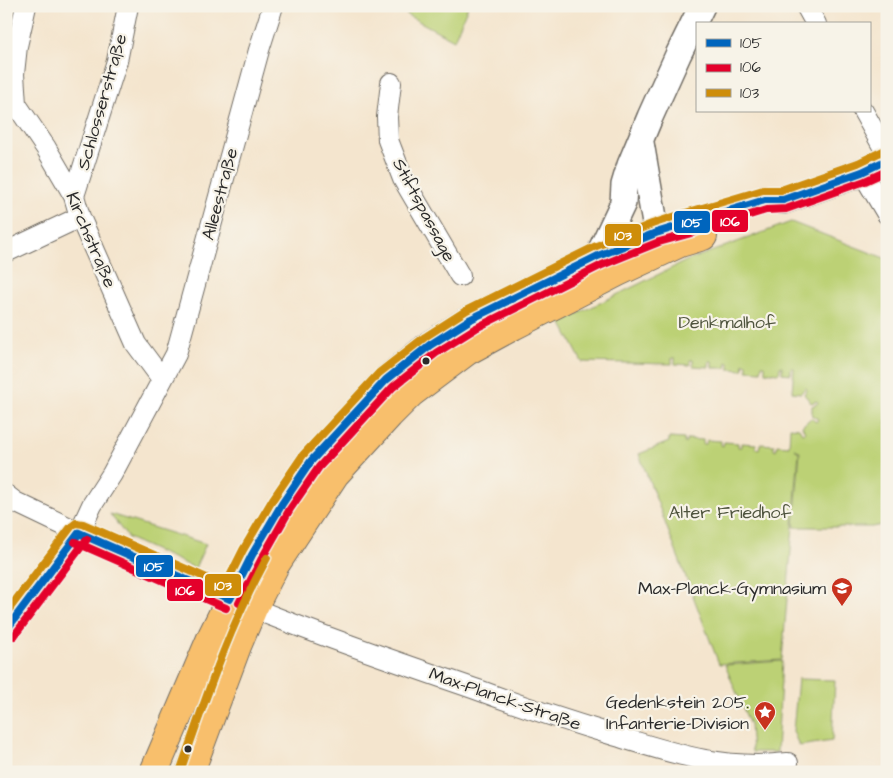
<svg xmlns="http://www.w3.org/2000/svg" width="893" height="778" font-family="'Architects Daughter',sans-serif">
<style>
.green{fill:#bcd175;stroke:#747e50}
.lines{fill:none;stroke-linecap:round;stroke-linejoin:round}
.minor-casing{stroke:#716c64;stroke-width:22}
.tertiary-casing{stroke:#716c64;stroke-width:28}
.primary-casing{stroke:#716c64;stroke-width:30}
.minor{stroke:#fff;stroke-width:20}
.tertiary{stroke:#fff;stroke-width:25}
.primary{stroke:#f8bf6c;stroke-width:28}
.bus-1-casing{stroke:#f7f3e8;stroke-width:11}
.bus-2-casing{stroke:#f7f3e8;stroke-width:11}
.bus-3-casing{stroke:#f7f3e8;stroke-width:11}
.bus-1{stroke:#0065bd;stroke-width:8}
.bus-2{stroke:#e4002b;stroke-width:8}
.bus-3{stroke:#ce8d09;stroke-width:8}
.bus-dot{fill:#2b2b2b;stroke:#f7f3e8;stroke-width:2}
.labels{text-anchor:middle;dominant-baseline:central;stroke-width:4.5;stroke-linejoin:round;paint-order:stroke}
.street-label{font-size:18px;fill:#2b2b2b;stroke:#f7f3e8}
.park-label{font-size:18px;fill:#4f543e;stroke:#f7f3e8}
.poi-label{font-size:18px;fill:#2b2b2b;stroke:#f7f3e8;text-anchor:end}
.line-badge{stroke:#f7f3e8;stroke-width:2}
.badge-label{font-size:14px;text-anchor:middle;font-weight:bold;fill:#fff}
</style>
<rect width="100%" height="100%" fill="#f7f3e8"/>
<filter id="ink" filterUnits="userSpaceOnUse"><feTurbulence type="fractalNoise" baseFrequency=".02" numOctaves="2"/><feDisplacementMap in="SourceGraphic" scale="10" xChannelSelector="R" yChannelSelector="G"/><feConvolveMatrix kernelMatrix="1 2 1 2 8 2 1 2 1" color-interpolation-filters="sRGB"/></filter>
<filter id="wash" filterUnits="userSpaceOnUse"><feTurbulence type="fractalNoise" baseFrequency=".0096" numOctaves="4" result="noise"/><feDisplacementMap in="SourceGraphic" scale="20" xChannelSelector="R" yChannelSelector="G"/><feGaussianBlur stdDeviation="1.12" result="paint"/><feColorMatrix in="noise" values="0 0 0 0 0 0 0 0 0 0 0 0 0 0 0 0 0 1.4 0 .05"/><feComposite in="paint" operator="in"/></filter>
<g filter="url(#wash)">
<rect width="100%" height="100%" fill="#f4e5ce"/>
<path class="green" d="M416 6H468L454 40 407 15 409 9 414 10Z
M791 222 887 259V524L872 527H794L800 451 794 449 799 452 782 660 719 664 639 454 669 442V438L684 439V443H686L687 439 703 440V444H706L707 440 721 441V445L723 446 724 442 738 443V447H741V443L756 444V448L759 449 760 444 774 445V449L776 450 777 445 789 446 790 427 799 428 802 433 805 432 802 426 811 418 816 422 818 419 812 416V406L818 403 817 401 811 403 804 394 807 389 805 388 801 393 792 392 794 368H791V374L782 373V366L780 367 779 373 765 372V365H762L761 371 747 370V364L744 363 743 370 729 369V363L727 362 726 368H712V361H709V367L693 366V360H690V365L675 364V358H672V364L582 362 561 322 686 261Z
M110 514 206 544 195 568 128 538Z
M782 661 777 752H752L750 725 725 665Z
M798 679 835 680 832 741 799 746 793 731Z"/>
</g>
<g filter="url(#ink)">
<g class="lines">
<g class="minor-casing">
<path id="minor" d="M26 6 17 46 14 74 16 104 46 148 74 196 80 217 136 344 162 379
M806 6 816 24
M391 83 387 117 388 140 403 179 460 276
M863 111 887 154
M862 172 887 214
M74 196 117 61 128 6
M6 252 80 217
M6 495 15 502C100 543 187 583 275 617 343 644 412 667 481 691 524 707 567 721 610 734 672 753 723 771 788 763
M6 630 79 533 92 505 112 474 176 354 259 50 273 6"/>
</g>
<g class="tertiary-casing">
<path id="tertiary" d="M641 143 660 252
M598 256 623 203 624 185 630 165 650 117 678 55 702 6"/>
</g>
<g class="primary-casing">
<path id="primary" d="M154 772 212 636 252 555 282 504 311 461 386 380 430 345 471 319 598 256 656 233 685 224 765 200H783L862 172 887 160
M190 772 237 646 253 608 275 565 335 474 389 415 411 393 467 351 513 326 618 272 680 243 703 236"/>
</g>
<use href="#minor" class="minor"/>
<use href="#tertiary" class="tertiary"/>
<use href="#primary" class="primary"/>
<g class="bus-1-casing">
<path id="bus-1" d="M79 533 230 599
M230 599 252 555 282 504 311 461 386 380 430 345 471 319 598 256 656 233 685 224 765 200H783L862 172 887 160
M6 630 79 533"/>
</g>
<g class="bus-2-casing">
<path id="bus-2" d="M75 542 226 608
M239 603 261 560 290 509 319 467 393 387 436 353 476 328 602 265 659 242 688 234 766 210 786 209 865 181 887 171
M14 636 87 539"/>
</g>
<g class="bus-3-casing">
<path id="bus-3" d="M6 613 71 527 76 523 83 524 225 586 243 550 273 499 303 455 379 373 425 337 467 310 594 247 652 224 682 214 763 190H781L858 163 883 151
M181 769C206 697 230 625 267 558"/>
</g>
<use href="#bus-1" class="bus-1"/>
<use href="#bus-2" class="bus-2"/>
<use href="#bus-3" class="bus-3"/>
</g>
</g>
<defs>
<g id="school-pin" transform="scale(1.125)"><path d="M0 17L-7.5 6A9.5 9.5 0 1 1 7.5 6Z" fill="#c8321e" stroke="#f7f3e8"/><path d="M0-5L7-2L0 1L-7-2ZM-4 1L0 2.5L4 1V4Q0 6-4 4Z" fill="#fff"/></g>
<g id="sight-pin" transform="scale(1.125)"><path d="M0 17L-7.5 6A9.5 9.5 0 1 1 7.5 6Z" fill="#c8321e" stroke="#f7f3e8"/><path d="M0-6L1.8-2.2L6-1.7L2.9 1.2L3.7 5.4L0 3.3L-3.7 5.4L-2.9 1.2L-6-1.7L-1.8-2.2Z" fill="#fff"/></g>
</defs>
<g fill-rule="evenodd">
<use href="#school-pin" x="842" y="588"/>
<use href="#sight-pin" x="765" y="712"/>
</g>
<g class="bus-dot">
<circle cx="426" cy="361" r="4.5"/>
<circle cx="188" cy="749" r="4.5"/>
</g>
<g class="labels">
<g class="street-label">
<text transform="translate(102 102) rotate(-74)">Schlosserstraße</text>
<text transform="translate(220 194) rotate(-75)">Alleestraße</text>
<text transform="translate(424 210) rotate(62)">Stiftspassage</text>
<text transform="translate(91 240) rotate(67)">Kirchstraße</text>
<text transform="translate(505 699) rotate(19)">Max-Planck-Straße</text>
</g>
<g class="park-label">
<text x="727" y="322">Denkmalhof</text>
<text x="730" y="512">Alter Friedhof</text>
</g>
<g class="poi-label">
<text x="826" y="588">Max-Planck-Gymnasium</text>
<text x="749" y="702">Gedenkstein 205.<tspan x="749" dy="21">Infanterie-Division</tspan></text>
</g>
</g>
<g class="line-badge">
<rect x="711" y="209" width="38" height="24" rx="5" fill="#e4002b"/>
<rect x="673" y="210" width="38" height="24" rx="5" fill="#0065bd"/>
<rect x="604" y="223" width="38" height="24" rx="5" fill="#ce8d09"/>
<rect x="135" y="554" width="39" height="24" rx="5" fill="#0065bd"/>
<rect x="204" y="573" width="38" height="24" rx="5" fill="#ce8d09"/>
<rect x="166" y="578" width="38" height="24" rx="5" fill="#e4002b"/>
</g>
<g class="badge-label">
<text x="730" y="226">106</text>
<text x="692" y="227">105</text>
<text x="623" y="240">103</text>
<text x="154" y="571">105</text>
<text x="223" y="590">103</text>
<text x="185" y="595">106</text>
</g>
<rect width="893" height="778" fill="none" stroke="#f7f3e8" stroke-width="25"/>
<rect x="696" y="22" width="175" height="90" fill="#f7f3e8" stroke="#a5a39c"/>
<rect x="706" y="39" width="25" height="8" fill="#0065bd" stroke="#a5a39c"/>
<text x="740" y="48" font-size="15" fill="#2b2b2b">105</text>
<rect x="706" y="64" width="25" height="8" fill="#e4002b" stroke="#a5a39c"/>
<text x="740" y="72" font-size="15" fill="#2b2b2b">106</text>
<rect x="706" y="89" width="25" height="8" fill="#ce8d09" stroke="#a5a39c"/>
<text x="740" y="98" font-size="15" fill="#2b2b2b">103</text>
</svg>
